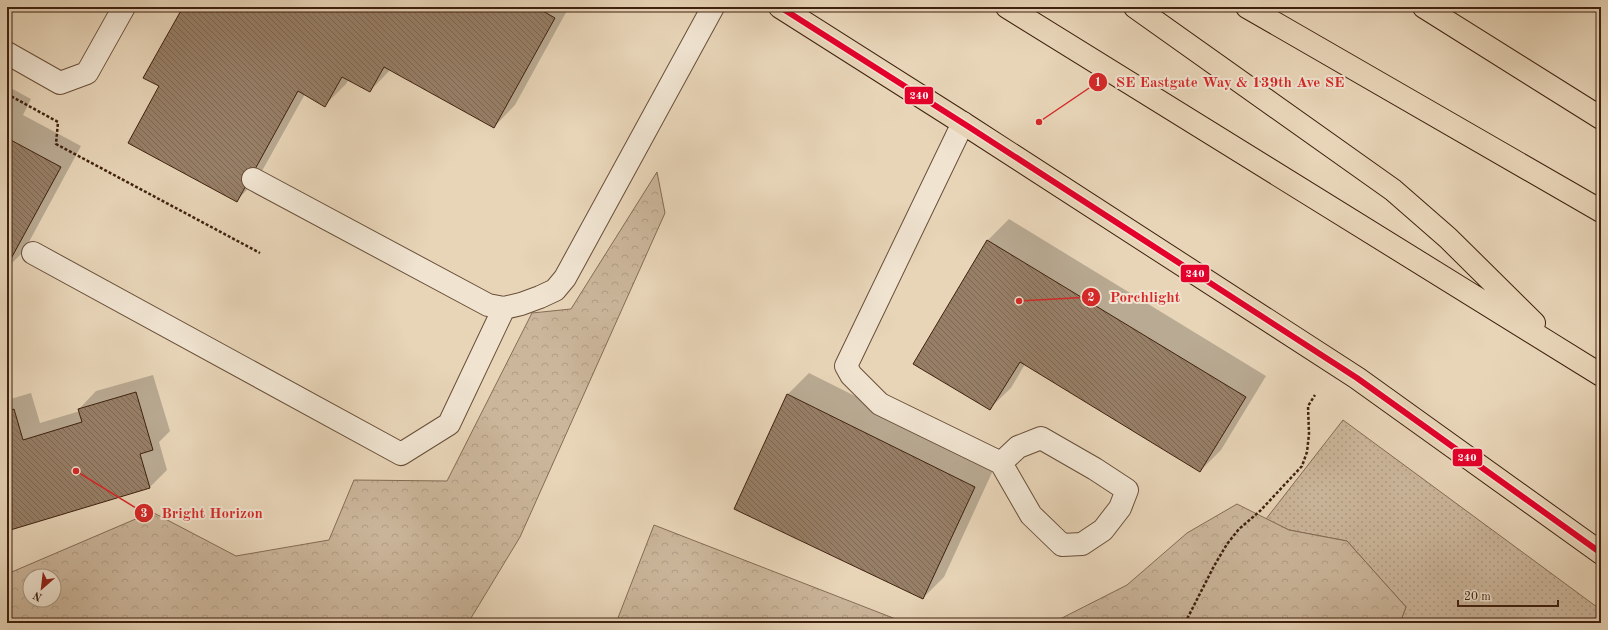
<svg xmlns="http://www.w3.org/2000/svg" width="1608" height="630" font-family="'Old Standard TT',serif">
<style>
.grass{fill:url(#grass-dots);stroke:#856c55}
.forest{fill:url(#forest-crowns);stroke:#856c55;fill-rule:evenodd}
.shadow{fill:#0003}
.building{fill:url(#building-back-hatch);stroke:#3f210f}
.lines{fill:none;stroke-linecap:round;stroke-linejoin:round}
.minor-casing{stroke:#694e39;stroke-width:24}
.major-casing{stroke:#3f210f;stroke-width:24}
.highway-casing{stroke:#3f210f;stroke-width:24}
.path{stroke:#3f210f;stroke-width:2.5;stroke-dasharray:3 2;stroke-linecap:butt}
.minor{stroke:#f0e4d1;stroke-width:22}
.major{stroke:#e8d5b8;stroke-width:22}
.highway{stroke:#e8d5b8;stroke-width:22}
.bus-1-casing{stroke:#f0e4d1;stroke-width:9}
.bus-1{stroke:#e4002b;stroke-width:6}
.leader{fill:none;stroke:#d62828;stroke-width:1.5}
.callout-dot{fill:#d62828;stroke:#f0e4d1;stroke-width:1.5}
.mark-label{font-size:12px;text-anchor:middle;font-weight:bold;fill:#fff}
.callout-label{font-size:15px;text-anchor:middle;font-weight:bold;fill:#d62828;stroke:#f0e4d1;stroke-width:4;stroke-linejoin:round;paint-order:stroke}
.line-badge{stroke:#f0e4d1;stroke-width:1.5}
.badge-label{font-size:11px;text-anchor:middle;font-weight:bold;fill:#fff}
</style>
<defs>
<pattern id="grass-dots" width="8" height="8" patternUnits="userSpaceOnUse"><rect width="8" height="8" fill="#cbb69b"/><path d="M2 2h.1M6 6h.1" fill="none" stroke="#af9c84" stroke-width="1.8" stroke-linecap="round"/></pattern>
<pattern id="forest-crowns" width="20" height="18" patternUnits="userSpaceOnUse"><rect width="20" height="18" fill="#cbb69b"/><path d="M2 6a3 3 0 1 1 6 0M12 15a3 3 0 1 1 6 0" fill="none" stroke="#af9c84"/></pattern>
<pattern id="building-back-hatch" width="6" height="6" patternUnits="userSpaceOnUse"><rect width="6" height="6" fill="#977f67"/><path d="M-1 5l2 2M0 0l6 6M5-1l2 2" fill="none" stroke="#7d6853"/></pattern>
</defs>
<rect width="100%" height="100%" fill="#e8d5b8"/>
<filter id="stains"><feTurbulence type="fractalNoise" baseFrequency=".005" numOctaves="4"/><feColorMatrix values="0 0 0 0 .2 0 0 0 0 .09 0 0 0 0 .02 0 0 0 .5 -.17"/></filter>
<radialGradient id="worn" r=".72"><stop offset=".6" stop-color="#630" stop-opacity="0"/><stop offset="1" stop-color="#630" stop-opacity=".3"/></radialGradient>
<path class="grass" d="M1343 420 1601 610V623H1400L1406 607 1347 541 1289 530 1266 519Z"/>
<path class="forest" d="M657 172 665 213 520 537 468 623H7V574L152 512 236 556 329 540 354 480 447 481 532 313 571 309ZM30 576H54V600H30Z
M1237 504 1289 530 1347 541 1406 607 1400 623H1048L1058 620 1127 585 1187 533Z
M654 525 906 623H616Z"/>
<path class="shadow" d="M184 7H569L515 105 494 127 391 69 370 91 349 79 346 84 325 105 305 94 257 180 236 201 160 86Z
M7 86 31 99 23 115 81 146 24 251 7 268Z
M1009 219 1266 376 1221 450 1200 471 1025 364 1011 388 989 409 914 364 988 240Z
M809 373 995 466 944 577 923 598 736 509 788 394Z
M153 375 170 431 159 442 167 470 150 487 7 530V400L31 393 40 423 80 411 79 409 96 391Z"/>
<path class="building" d="M183 7H536L555 18 494 128 384 67 370 92 342 77 325 107 298 91 237 202 128 143 159 86 143 78Z
M7 138 61 167 7 266Z
M987 240 1246 397 1200 472 1020 362 990 410 913 364Z
M136 392 153 450 140 454 150 488 7 531V412L14 409 23 440 82 422 78 409Z
M787 394 975 487 923 599 734 509Z"/>
<g class="lines">
<g class="minor-casing">
<path id="minor" d="M7 53 60 83 87 73 124 7
M963 123 846 366 851 375 880 404 1001 463 1031 515 1062 545 1082 544 1103 530 1120 508 1127 490 1095 469 1041 438 1018 447 1001 463
M253 179 488 305 504 308 521 304 540 297 555 290 565 278 713 7
M33 253 401 454 449 424 504 308"/>
</g>
<g class="major-casing">
<path id="major" d="M780 7 969 127 1357 378 1601 553"/>
</g>
<g class="highway-casing">
<path id="highway" d="M1007 7 1601 375
M1135 7 1393 190 1448 238 1534 323
M1247 7 1601 211
M1424 7 1601 118"/>
</g>
<path class="path" d="M7 94 58 122 56 144 260 253
M1185 623 1214 566 1227 544 1239 529 1260 511 1302 466 1307 452 1309 434 1308 406 1315 395"/>
<use href="#minor" class="minor"/>
<use href="#major" class="major"/>
<use href="#highway" class="highway"/>
<g class="bus-1-casing">
<path id="bus-1" d="M780 7 969 127 1357 378 1601 553"/>
</g>
<use href="#bus-1" class="bus-1"/>
</g>
<path class="leader" d="M1039 122L1098 82M1019 301L1091 297M76 471L144 513"/>
<g class="callout-dot">
<circle cx="1039" cy="122" r="4"/>
<circle cx="1019" cy="301" r="4"/>
<circle cx="76" cy="471" r="4"/>
<circle cx="1098" cy="82" r="10"/>
<circle cx="1091" cy="297" r="10"/>
<circle cx="144" cy="513" r="10"/>
</g>
<g class="mark-label">
<text x="1098" y="86">1</text>
<text x="1091" y="301">2</text>
<text x="144" y="517">3</text>
</g>
<g class="callout-label">
<text x="1230" y="87">SE Eastgate Way &amp; 139th Ave SE</text>
<text x="1145" y="302">Porchlight</text>
<text x="212" y="518">Bright Horizon</text>
</g>
<g class="line-badge">
<rect x="904" y="86" width="30" height="19" rx="4" fill="#e4002b"/>
<rect x="1180" y="264" width="30" height="19" rx="4" fill="#e4002b"/>
<rect x="1452" y="448" width="31" height="19" rx="4" fill="#e4002b"/>
</g>
<g class="badge-label">
<text x="919" y="99">240</text>
<text x="1195" y="277">240</text>
<text x="1467" y="461">240</text>
</g>
<rect width="1608" height="630" fill="none" stroke="#e8d5b8" stroke-width="24"/>
<rect x="8" y="8" width="1592" height="614" fill="none" stroke="#3f210f" stroke-width="2"/>
<rect x="12" y="12" width="1584" height="606" fill="none" stroke="#3f210f"/>
<g transform="translate(42 588) rotate(208)"><circle r="19" fill="#f0e4d1" stroke="#a99683"/>
<path d="M0-3L7 15L0 10L-7 15Z" fill="#8f2418"/>
<text y="-6" font-size="11" font-weight="bold" text-anchor="middle" fill="#3f210f">N</text>
</g>
<path d="M1458 600v6h100v-6" fill="none" stroke="#3f210f" stroke-width="2"/>
<text x="1464" y="600" font-size="12" fill="#3f210f" stroke="#f0e4d1" stroke-width="3" paint-order="stroke">20 m</text>
<rect width="100%" height="100%" filter="url(#stains)"/>
<rect width="100%" height="100%" fill="url(#worn)"/>
</svg>
